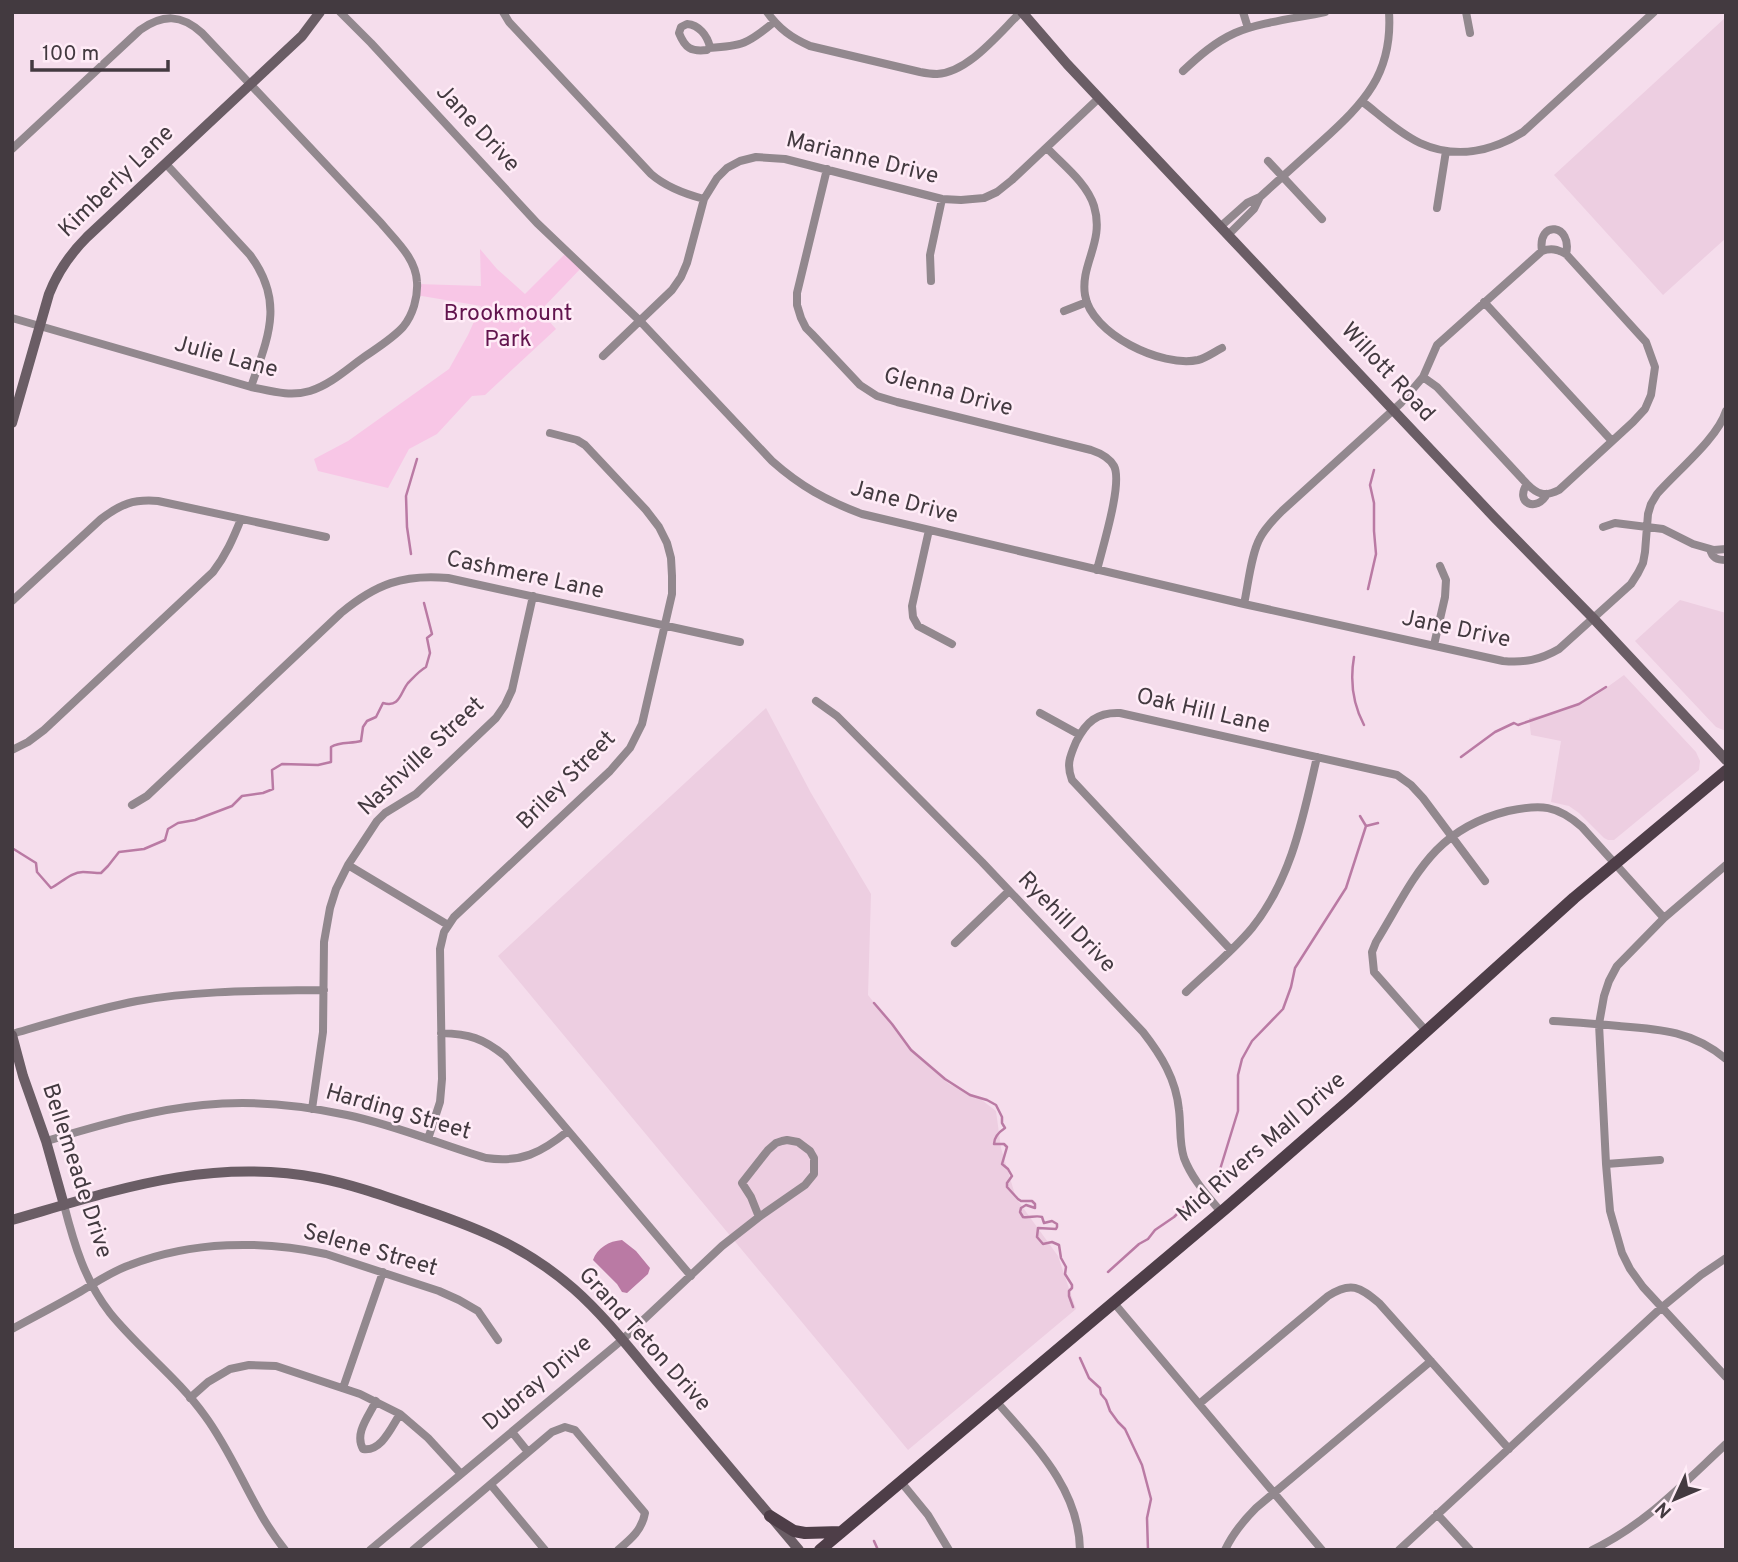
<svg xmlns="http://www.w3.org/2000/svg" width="1738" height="1562" font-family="Overpass,sans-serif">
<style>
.built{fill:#edcee1}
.green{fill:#f8c6e6}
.water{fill:#ba7aa4}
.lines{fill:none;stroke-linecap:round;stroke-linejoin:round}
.stream{stroke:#ba7aa4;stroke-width:2.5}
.street{stroke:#92888e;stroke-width:8}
.secondary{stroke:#6a5d65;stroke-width:10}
.primary{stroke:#4e3e48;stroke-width:12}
.labels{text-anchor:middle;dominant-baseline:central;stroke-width:5;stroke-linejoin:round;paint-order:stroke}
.street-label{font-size:23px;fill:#433a40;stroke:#ffecf7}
.park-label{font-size:23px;fill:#62144e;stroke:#ffecf7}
</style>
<rect width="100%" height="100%" fill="#f5ddec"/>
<path class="built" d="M1726 17V238L1663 295 1554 175Z
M1680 600 1726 613V731L1716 727 1635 641Z
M1624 675 1696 752 1700 761 1699 770 1614 840H1608L1604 838 1579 813 1569 806 1551 802 1561 741 1531 735 1529 718 1563 711 1595 696Z
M766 708 811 793 871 894 868 995 905 1042 949 1084 978 1097 996 1111 1001 1148 1016 1198 1058 1256 1076 1309 908 1450 498 956Z"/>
<path class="green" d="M480 249 497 269 525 294 567 252 583 266 540 311 556 329 485 395 472 396 437 434 409 449 388 488 318 471 314 459 348 441 449 369 468 335 481 306 416 295 417 284 481 286Z"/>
<path class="water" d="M622 1240 636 1251 650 1268 648 1274 627 1293 622 1292 617 1284 593 1260C597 1248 609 1241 622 1240Z"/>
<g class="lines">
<path class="stream" d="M411 554 407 527 406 496 417 459
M1368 589 1376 554 1374 531V503L1370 485 1374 470
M1354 657C1350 680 1353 704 1364 725
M1461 757 1495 732 1514 723 1518 725 1579 704 1606 687
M1366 826 1378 823
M12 848 36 863 37 872 51 888C61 883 71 872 83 872 88 872 95 873 101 873L108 866 119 852 144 849 165 840 168 829 178 823 195 820 232 806 242 796 263 793 273 789 272 770 282 764 318 765 331 762V747C340 741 351 744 361 741L363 727 367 721 376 717 383 703C400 708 400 693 408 683 414 677 419 671 426 667L430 653 427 638 432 634 424 603
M874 1003 892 1024 911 1050 945 1079 970 1095 987 1100 996 1105 1002 1117V1123L1005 1128C999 1132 994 1137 994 1144H1004L1007 1147 1002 1164 1008 1169 1012 1176 1007 1183V1187L1018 1199 1021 1201H1032L1035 1204V1208L1026 1205 1021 1208 1020 1212 1023 1217C1030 1218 1036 1215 1042 1217L1044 1223 1052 1221 1057 1224V1227L1056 1229 1038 1228 1037 1237 1043 1244 1052 1242 1059 1245 1061 1258 1066 1267 1065 1274 1072 1285V1288L1069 1291V1296L1073 1307
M1218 1176 1238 1111V1075L1242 1059 1252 1041 1283 1009 1291 987 1295 968 1346 888 1366 826 1360 816
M1108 1272 1139 1244 1148 1239 1155 1230 1174 1217 1189 1202
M1080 1358 1089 1378 1100 1388 1101 1394 1106 1400 1110 1411 1118 1422 1125 1429 1142 1465 1151 1499 1147 1518 1148 1550
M874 1541 878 1550"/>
<path class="street" d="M340 12 371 43 537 223 640 321 772 461C800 486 827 501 862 514L1244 604 1503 661C1524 663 1540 660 1559 649L1631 584 1638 573 1643 563 1645 552 1648 514 1651 504 1657 494C1676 472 1718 438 1726 411
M503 12 509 22 651 174C666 187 685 194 704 199
M767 12C779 29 792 38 810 46L920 72C925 73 932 74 937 74 969 72 999 33 1021 12
M1243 12 1248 28
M1466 12 1470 33
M687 24C699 25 707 35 710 47L707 50C691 52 685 48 679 33L681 27Z
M709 48C742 46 748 44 774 22
M1183 71C1199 56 1215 42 1235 33 1260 22 1298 18 1325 12
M1363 102C1381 116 1399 133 1420 143 1455 159 1491 152 1523 132L1654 12
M1047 148C1063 165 1087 183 1094 206 1105 242 1080 264 1085 295 1091 334 1162 368 1198 360 1206 358 1214 352 1222 348
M12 149 140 30C163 14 181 14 202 33L381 223C395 240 416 258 417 282 418 297 413 315 403 327 392 339 377 348 364 357 347 369 330 385 310 391 290 397 271 391 251 387L12 318
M1268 161 1322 219
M166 164 250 255C285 302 268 337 251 387
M827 169 797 293V305L801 318 806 328 812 334 860 385 877 396 897 402 1091 450C1100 453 1109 457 1114 466 1123 483 1102 549 1097 570
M1437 208 1446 151
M1220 227 1247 203 1260 197C1281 178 1301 160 1321 142 1364 103 1393 74 1389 12
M1228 235 1254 209 1260 197
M1542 251C1537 219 1573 224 1566 254
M931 281 930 255 942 199
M1484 302 1612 441
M1064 311 1087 302
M603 356 672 290 681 277 687 263 704 199 717 178 727 168 740 161 756 157 785 159 942 199 961 200 984 198 997 192 1012 180 1099 98
M1527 484C1514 503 1537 513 1547 494
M1603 527 1615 523 1663 529 1693 544 1714 550 1726 549
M929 530 912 606 913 617 918 626 952 644
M1710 549C1712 558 1717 560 1726 560
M12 601 101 519C121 504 133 499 158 501L326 537
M1244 604C1248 586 1251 554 1260 538 1265 528 1274 519 1282 511L1401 403 1423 377 1437 345 1542 251C1551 248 1557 249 1566 254L1646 342 1655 367 1651 395 1645 409 1633 422 1559 490C1545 497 1538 495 1527 484L1437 387 1423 377
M1434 645 1445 597 1446 580 1440 566
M816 701 837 716 982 862 1143 1032C1161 1055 1176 1079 1179 1110 1181 1126 1179 1143 1184 1158 1192 1179 1207 1195 1221 1212
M1040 713 1080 735
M12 750 28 742 44 730 213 572C226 555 233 539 241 519
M132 805 147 796 341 613C376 584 403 574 448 578L740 642
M348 865 448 925
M1726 865 1664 918 1617 966 1609 981 1604 996 1599 1024 1606 1164 1610 1211 1622 1253 1630 1269 1643 1287 1726 1377
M955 943 1009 891
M1231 950 1072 780C1066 765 1070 756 1076 742 1086 722 1097 712 1120 713L1397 775 1411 785 1423 798 1485 881
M1186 992C1208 971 1233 951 1252 928 1292 878 1303 817 1317 757
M1553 1021C1575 1022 1597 1024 1619 1026 1660 1029 1693 1031 1726 1059
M1426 1031 1374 972 1372 952 1376 942C1414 880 1431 830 1508 811 1541 804 1557 805 1582 827L1664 918
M441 1033C469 1034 483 1038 505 1056L691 1276
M12 1034C53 1022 95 1009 137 1001 199 990 262 991 324 990
M312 1109 323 1032 324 942 330 908 336 889 348 865 377 821 385 813 416 794 496 718 505 705 512 690 533 596
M428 1139 440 1102 442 1079 440 949 444 932 454 917 610 771 630 748 642 724 672 594V576L671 558 667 543 659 527 646 510 585 445 577 440 550 433
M46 1141C98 1126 150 1110 203 1105 251 1100 301 1105 347 1115 395 1125 439 1144 486 1158 521 1163 541 1153 568 1131
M1606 1164 1660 1160
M64 1205C74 1244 85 1281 110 1313 139 1349 178 1378 205 1416 236 1458 252 1509 285 1550
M1114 1303 1322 1550
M12 1329C34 1317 57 1305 78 1293 95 1283 112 1271 130 1265 192 1241 262 1240 326 1254L439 1291 459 1300 478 1311 498 1340
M343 1388 383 1272
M190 1398 208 1382 230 1369 249 1365 276 1366 360 1394 400 1414 428 1438 461 1474
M376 1401C369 1416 354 1433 363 1449 381 1452 391 1428 400 1414
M996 1401C1034 1445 1079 1488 1080 1550
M1199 1404 1328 1296C1351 1281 1360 1287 1379 1303L1509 1449
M512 1432 528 1452
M901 1482 928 1515 949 1550
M491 1485 545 1550
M1437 1514 1470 1550
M370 1550 622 1340 722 1246 759 1217 805 1185 814 1174V1158L810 1151 798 1142 787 1140 782 1141 776 1143 768 1150 742 1183 751 1197 759 1217
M413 1550 552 1432 565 1427 575 1430 645 1513C642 1530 631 1539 618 1550
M1225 1550C1233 1533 1243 1521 1256 1508L1431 1361
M1399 1550 1661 1308 1701 1275 1726 1258
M1592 1550C1645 1525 1684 1483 1726 1444"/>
<path class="secondary" d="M1022 12 1067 64 1228 235 1495 518 1593 618 1726 760
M12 423 49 294C58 271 70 254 87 237L302 36 320 12
M12 1035 23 1076 46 1141 64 1205
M12 1220C116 1190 209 1157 319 1178 355 1185 390 1198 425 1210 483 1230 527 1248 574 1289 608 1319 636 1357 666 1392 710 1444 754 1497 799 1550"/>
<path class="primary" d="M770 1516 794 1531 805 1533 841 1532
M820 1550 1226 1208 1350 1100 1574 898 1726 771"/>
</g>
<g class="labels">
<g class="street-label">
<text transform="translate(477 129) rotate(47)">Jane Drive</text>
<text transform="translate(862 159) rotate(14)">Marianne Drive</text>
<text transform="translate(117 182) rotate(-44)">Kimberly Lane</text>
<text transform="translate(226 358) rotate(15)">Julie Lane</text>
<text transform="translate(1387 373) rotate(47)">Willott Road</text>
<text transform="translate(948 393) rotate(15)">Glenna Drive</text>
<text transform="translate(904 503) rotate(15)">Jane Drive</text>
<text transform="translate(525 576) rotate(12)">Cashmere Lane</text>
<text transform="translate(1456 630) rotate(12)">Jane Drive</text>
<text transform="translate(1203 712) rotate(13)">Oak Hill Lane</text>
<text transform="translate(422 757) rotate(-43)">Nashville Street</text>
<text transform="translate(567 781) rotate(-45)">Briley Street</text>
<text transform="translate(1066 923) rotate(46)">Ryehill Drive</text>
<text transform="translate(398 1113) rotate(16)">Harding Street</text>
<text transform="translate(1262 1148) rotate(-41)">Mid Rivers Mall Drive</text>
<text transform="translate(76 1171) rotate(72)">Bellemeade Drive</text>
<text transform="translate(370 1251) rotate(16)">Selene Street</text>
<text transform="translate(644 1340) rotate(48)">Grand Teton Drive</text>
<text transform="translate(538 1384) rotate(-40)">Dubray Drive</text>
</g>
<g class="park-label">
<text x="508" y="314">Brookmount<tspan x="508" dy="26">Park</tspan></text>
</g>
</g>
<rect width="1738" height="1562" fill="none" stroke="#433a40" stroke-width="28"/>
<g transform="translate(1675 1499) rotate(226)" stroke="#ffecf7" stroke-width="5" paint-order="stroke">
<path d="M0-5L12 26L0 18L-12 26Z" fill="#433a40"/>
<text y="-10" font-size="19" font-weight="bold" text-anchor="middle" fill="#433a40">N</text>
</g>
<path d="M32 60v10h136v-10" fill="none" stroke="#433a40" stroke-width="3.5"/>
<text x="42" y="60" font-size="21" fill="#433a40" stroke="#ffecf7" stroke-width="5" paint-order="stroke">100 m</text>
</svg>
